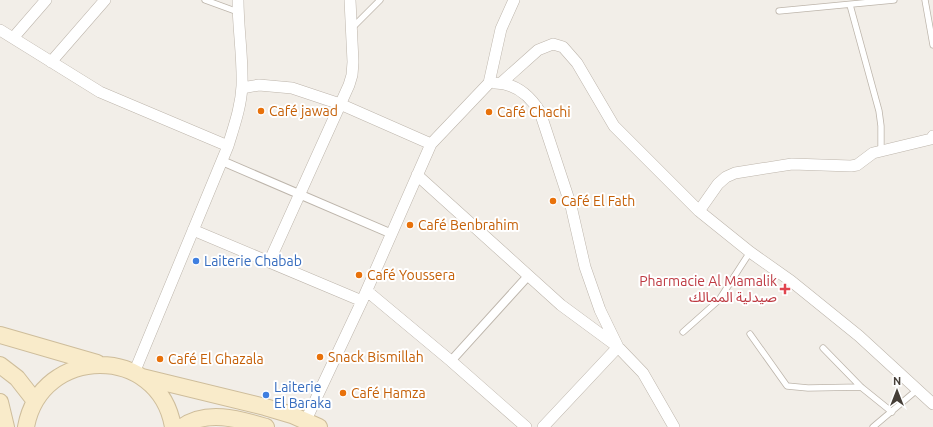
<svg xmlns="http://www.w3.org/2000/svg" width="933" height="427" font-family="Ubuntu,'Noto Sans Arabic',sans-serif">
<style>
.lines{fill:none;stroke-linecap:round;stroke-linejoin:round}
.service-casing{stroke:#bdb5ab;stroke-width:7}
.pedestrian-casing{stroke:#bdb5ab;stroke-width:10}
.minor-casing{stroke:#bdb5ab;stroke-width:12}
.secondary-casing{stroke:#cebd9b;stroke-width:18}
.service{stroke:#fff;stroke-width:5.5}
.pedestrian{stroke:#fff;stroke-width:8}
.minor{stroke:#fff;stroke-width:11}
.secondary{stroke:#f9ebca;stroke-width:16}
.food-dot{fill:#e8710a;stroke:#fff;stroke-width:1.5}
.shop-dot{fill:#3f7fe0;stroke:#fff;stroke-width:1.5}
.health-dot{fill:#e0444e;stroke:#fff;stroke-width:1.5}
.labels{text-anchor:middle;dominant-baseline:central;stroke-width:4;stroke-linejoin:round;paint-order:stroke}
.food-label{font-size:14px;fill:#c56008;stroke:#fff;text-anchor:start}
.shop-label{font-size:14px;fill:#366cbe;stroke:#fff;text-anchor:start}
.health-label{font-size:14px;fill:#be3a42;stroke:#fff;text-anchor:end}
</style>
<rect width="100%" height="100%" fill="#f2eee8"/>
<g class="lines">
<g class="service-casing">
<path id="service" d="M205 0 238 12
M925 0 933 45
M850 5 879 111 881 126V151
M779 11 894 0
M352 28 380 0
M683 332 719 300 750 252
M750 334 787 386 808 388 861 387
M823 348 861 387 892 412
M873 427 918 389"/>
</g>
<g class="pedestrian-casing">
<path id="pedestrian" d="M222 161 392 234
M451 361 528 276"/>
</g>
<g class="minor-casing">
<path id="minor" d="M0 30 100 92 228 146
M13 38 46 0
M51 62 105 0
M495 83C515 83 530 96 540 112L571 206 585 267 600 310 618 347 643 373 674 427
M501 83 538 50 553 44 563 47 577 63 614 126 699 211 750 252 791 281 859 336 933 404
M242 88 259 85 292 88 340 104 431 144
M417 175 561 305 618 347 543 427
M699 211 718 184 726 177 735 173 792 164 851 166 857 165 873 153 931 139 933 136
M193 230 362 301
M269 262 349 85 352 75 353 62 350 0
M367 291 451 361 526 427
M134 373 228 146C234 126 241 107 242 86 243 57 238 29 238 0
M306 420 362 301 431 144 489 83 501 29 514 0"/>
</g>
<g class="secondary-casing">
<path id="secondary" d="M0 335 97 363
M0 365 17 378 35 401
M142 377 265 407 292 415 319 427
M0 402 6 427
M26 427C41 345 159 344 173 427
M182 427C207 409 239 419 266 427"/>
</g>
<use href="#service" class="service"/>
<use href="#pedestrian" class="pedestrian"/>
<use href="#minor" class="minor"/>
<use href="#secondary" class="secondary"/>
</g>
<g class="food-dot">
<circle cx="261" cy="111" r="4"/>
<circle cx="489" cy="112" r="4"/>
<circle cx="553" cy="201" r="4"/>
<circle cx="410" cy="225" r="4"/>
<circle cx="359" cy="275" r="4"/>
<circle cx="320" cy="357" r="4"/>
<circle cx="160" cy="359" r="4"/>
<circle cx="343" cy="393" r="4"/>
</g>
<g class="shop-dot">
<circle cx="196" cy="261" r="4"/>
<circle cx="266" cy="395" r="4"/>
</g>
<path class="health-dot" d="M783 283h4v4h4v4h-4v4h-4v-4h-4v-4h4z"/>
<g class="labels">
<g class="food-label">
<text x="269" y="111">Café jawad</text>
<text x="497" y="112">Café Chachi</text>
<text x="561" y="201">Café El Fath</text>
<text x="418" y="225">Café Benbrahim</text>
<text x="367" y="275">Café Youssera</text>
<text x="328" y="357">Snack Bismillah</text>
<text x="168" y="359">Café El Ghazala</text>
<text x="351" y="393">Café Hamza</text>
</g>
<g class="shop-label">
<text x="204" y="261">Laiterie Chabab</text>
<text x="274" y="387">Laiterie<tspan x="274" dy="16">El Baraka</tspan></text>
</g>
<g class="health-label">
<text x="777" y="281">Pharmacie Al Mamalik<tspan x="777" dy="16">صيدلية الممالك</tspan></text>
</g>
</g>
<g transform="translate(897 391)" stroke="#ffffff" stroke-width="3" paint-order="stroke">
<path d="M0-3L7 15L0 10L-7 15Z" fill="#453e37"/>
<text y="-6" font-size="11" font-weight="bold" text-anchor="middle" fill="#453e37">N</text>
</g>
</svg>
